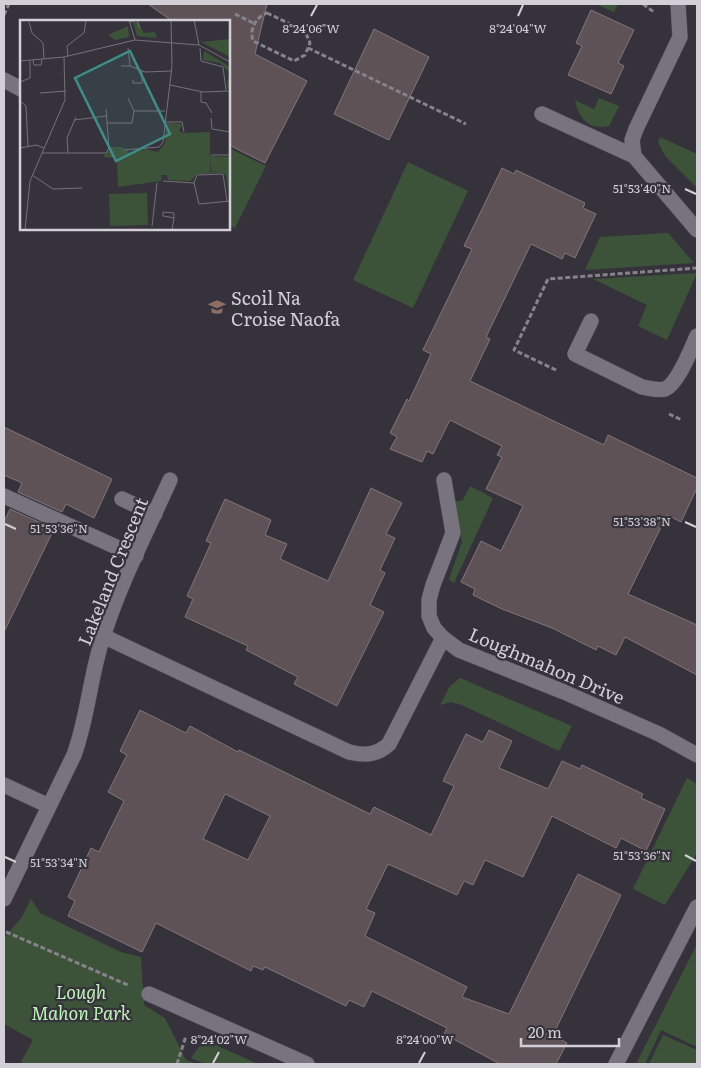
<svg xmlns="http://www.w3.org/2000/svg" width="701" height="1068" font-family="Literata,serif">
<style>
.green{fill:#3c5339}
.building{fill:#5e5256;stroke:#83767a;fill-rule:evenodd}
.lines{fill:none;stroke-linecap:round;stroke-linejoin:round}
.minor-casing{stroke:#535159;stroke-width:16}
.path{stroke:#86838b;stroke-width:3;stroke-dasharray:5 2.5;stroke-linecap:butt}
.minor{stroke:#78747f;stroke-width:15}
.ticks{fill:none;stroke:#d2d0d6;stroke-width:2}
.labels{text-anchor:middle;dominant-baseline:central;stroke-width:4.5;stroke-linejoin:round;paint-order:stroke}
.poi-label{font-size:18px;fill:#d2d0d6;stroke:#36323c;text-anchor:start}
.street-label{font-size:18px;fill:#d2d0d6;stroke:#36323c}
.park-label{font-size:18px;font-style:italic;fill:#bef3b7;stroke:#36323c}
.inset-road{fill:none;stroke:#74717a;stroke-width:1}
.view{fill:#408c88;fill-opacity:0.15;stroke:#408c88;stroke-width:2.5}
.inset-edge{fill:none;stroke:#d2d0d6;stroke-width:2.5}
.ticks-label{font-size:12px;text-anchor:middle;fill:#d2d0d6;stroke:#36323c;stroke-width:4.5;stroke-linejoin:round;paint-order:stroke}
</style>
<rect width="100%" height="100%" fill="#36323c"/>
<g class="green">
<polygon points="596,4 618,4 614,12"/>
<path d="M599,98l20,8 -10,20c-20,4 -30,-7 -34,-26l19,9z"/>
<polygon points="660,137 697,154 697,188 665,156 658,142"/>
<polygon points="229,148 266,166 235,228 229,225"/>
<polygon points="408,162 468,191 413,308 353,280"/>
<polygon points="668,233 694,263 585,270 600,237"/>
<polygon points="697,273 667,340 638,326 647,305 593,279"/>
<polygon points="470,486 493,498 454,583 449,579 462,542 454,502 463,500"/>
<polygon points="460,678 572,726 559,751 462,705 451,702 440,705 450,686"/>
<polygon points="687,778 697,784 697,853 665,905 633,889"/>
<polygon points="31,899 40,913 121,952 141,957 144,1005 165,1018 186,1060 197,1064 20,1064 33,1040 4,1024 4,938 22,917"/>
<polygon points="697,944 697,1047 661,1030 645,1064 636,1064"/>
<polygon points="663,1035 697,1050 697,1064 649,1064"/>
<polygon points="211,1043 258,1064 205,1064 191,1058 199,1047"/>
</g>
<g class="building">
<polygon points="148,4 267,4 255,54 307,81 265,163 229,145 229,21 172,21"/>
<polygon points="591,10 634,30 618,63 624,66 611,94 568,75 582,46 576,43"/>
<polygon points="374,29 429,57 389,140 334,114"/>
<polygon points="502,168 514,174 516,170 585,203 583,208 596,214 575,258 565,253 562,259 531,244 486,337 490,339 470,381 604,445 608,435 697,478 697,488 681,522 667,515 628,594 697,625 697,675 625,637 616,655 598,646 596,650 552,628 502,609 473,595 475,589 461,582 481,541 501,551 523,506 486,489 502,457 497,455 502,446 450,420 433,454 427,451 422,462 390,449 397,437 390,433 407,399 409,401 431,354 423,350 472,249 464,246"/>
<polygon points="4,427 112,479 94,518 66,504 62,512 18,492 22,483 4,475"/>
<polygon points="371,488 402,503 386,534 395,538 380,570 385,573 370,605 384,612 337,706 294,684 298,677 246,650 248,646 185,617 193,599 187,596 211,543 206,541 225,499 271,520 265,535 287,544 280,559 328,581"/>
<polygon points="10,509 54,529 4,632 4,522"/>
<path d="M140,710l46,23 4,-7 48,26 1,-2 131,64 4,-7 57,28 23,-49 -11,-5 23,-47 17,8 6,-12 23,11 -13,27 49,21 14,-28 18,8 2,-4 61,29 -2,4 24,11 -19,42 -25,-13 -5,10 -64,-32 -29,61 -38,-17 -12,25 -9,-4 -7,14 -69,-31 -22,45 9,4 -10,23 102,51 -5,10 47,17 69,-140 43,21 -68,140 14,8 -11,21h-56l-56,-30 3,-6 -75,-37 -8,16 -15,-7 -3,6 -81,-39 -2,3 -10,-4 -2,5 -95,-48 -14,29 -74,-36 7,-15 -7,-4 23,-49 8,4 25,-51 -16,-9 19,-37 -7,-4zM225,794l45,22 -22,44 -45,-21z"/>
</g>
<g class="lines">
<g class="minor-casing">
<g id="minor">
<polyline points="4,80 21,89"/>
<polyline points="542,114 634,156 632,140 636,129 680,37 678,4"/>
<polyline points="634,156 697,230"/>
<path d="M591,321l-16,33 67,33c7,1 16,4 23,2 13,-5 26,-40 32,-53"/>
<polyline points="444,480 453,533 433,585 429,600 429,616 434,628 443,638 459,650 564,692 659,734 697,755"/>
<polyline points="4,496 136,556"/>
<polyline points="122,499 155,514"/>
<path d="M103,636l246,116c16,4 28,3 40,-8l54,-106"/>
<polyline points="4,785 49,806"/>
<path d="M4,899l70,-144c14,-38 16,-79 29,-118 17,-54 44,-106 67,-157"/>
<polyline points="149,994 307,1064"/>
<polyline points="616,1064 697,907"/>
</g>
</g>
<g class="path">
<polyline points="643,4 654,12"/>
<path d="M267,13l38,18 5,12 -5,12 -11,6 -41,-20c-4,-12 3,-24 14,-28z"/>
<polyline points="235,14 255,24"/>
<polyline points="4,15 9,4"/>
<polyline points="308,48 466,124"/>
<polyline points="556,370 514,350 548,279 697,268"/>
<polyline points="669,414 682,420"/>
<polyline points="6,932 128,985"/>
<polyline points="177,1064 186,1036"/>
</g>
<use href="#minor" class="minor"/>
</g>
<path class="ticks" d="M311,16l6,-11M518,16l5,-11M685,189l11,5M685,522l11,5M5,524l11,5M685,855l11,6M5,857l11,5M213,1063l6,-11M419,1063l6,-11"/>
<defs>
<g id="school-bare" transform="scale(1.35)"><path d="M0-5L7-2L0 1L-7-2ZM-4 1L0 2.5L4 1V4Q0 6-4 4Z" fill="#8d6e63" stroke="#36323c" stroke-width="2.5" paint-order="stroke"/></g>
</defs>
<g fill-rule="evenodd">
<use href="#school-bare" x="217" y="307"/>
</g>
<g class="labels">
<g class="poi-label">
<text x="231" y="297">Scoil Na<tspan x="231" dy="21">Croise Naofa</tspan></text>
</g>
<g class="street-label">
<text transform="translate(112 571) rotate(-68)">Lakeland Crescent</text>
<text transform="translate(547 665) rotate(23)">Loughmahon Drive</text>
</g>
<g class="park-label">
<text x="81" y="991">Lough<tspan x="81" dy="21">Mahon Park</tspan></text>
</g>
</g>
<g transform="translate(20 20)">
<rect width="210" height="210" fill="#36323c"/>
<path d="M113,2h4l7,11 11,-1 2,6 -20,-2zM108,6l1,11 -14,3 -7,-5zM210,19v18l-29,-15zM184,31l26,16v23l-3,-3 2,-15 -9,-9 -17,-3zM147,103l15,1 -3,7 4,2 27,-1v40l9,-1h-8l-1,-15 20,1v42l-4,-24 -4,-2 -25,1 -7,7 -22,-1 -1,-5h-5l-1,6 -43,6 -1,-29 -14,-1 8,-10h11l8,6 15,-4 13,3 7,-9zM127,173l1,32 -38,1 -1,-32z" fill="#3c5339"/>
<path class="inset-road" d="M109,0l6,20M174,0l5,25M9,2l3,11 11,10 1,16M110,2l7,-2 3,8M180,28l1,13 22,6 3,23M48,36l-1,-10 17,-13 2,-13M13,40l1,5h7l1,-6M0,41l44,-4 71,-17 64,5 31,17M101,46h9l-2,-18M110,46l15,6 27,-1M113,60v3h9v-12M0,62l10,-4v-17M150,65l33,7 27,-1M181,72v10l5,1 6,10M20,73l26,-2M108,78l6,13h31M0,81l6,5 2,40M191,98l1,11 18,3M54,100l33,-4M144,102h18l2,10M87,103h25l2,-12M0,128l16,-3 8,3M104,130l35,-3 4,-5 9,-76 -1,-46M22,133h64l3,-5 -3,-39M48,133l-1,-15 9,-21M191,135h19M12,155l21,14 29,-1M143,161l31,2 5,21 31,-3M174,163l3,-8 26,-1 4,27M132,206l5,-43M5,210l5,-49 35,-81 -1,-43M152,210l2,-12v-5l-11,-1v4l11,2"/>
<path class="view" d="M110,31l40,83 -54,27 -41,-83z"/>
<rect width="210" height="210" class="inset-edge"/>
</g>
<g class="ticks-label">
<text x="311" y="33">8°24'06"W</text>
<text x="518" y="33">8°24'04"W</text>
<text x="642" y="193">51°53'40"N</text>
<text x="642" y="526">51°53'38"N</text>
<text x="59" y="533">51°53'36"N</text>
<text x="642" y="860">51°53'36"N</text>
<text x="59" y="867">51°53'34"N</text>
<text x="219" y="1044">8°24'02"W</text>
<text x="425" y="1044">8°24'00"W</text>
</g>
<rect width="701" height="1068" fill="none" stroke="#d2d0d6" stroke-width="10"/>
<path d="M521 1038v8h98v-8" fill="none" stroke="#d2d0d6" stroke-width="2.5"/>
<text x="528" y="1038" font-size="15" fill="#d2d0d6" stroke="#36323c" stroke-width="4" paint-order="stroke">20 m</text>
</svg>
